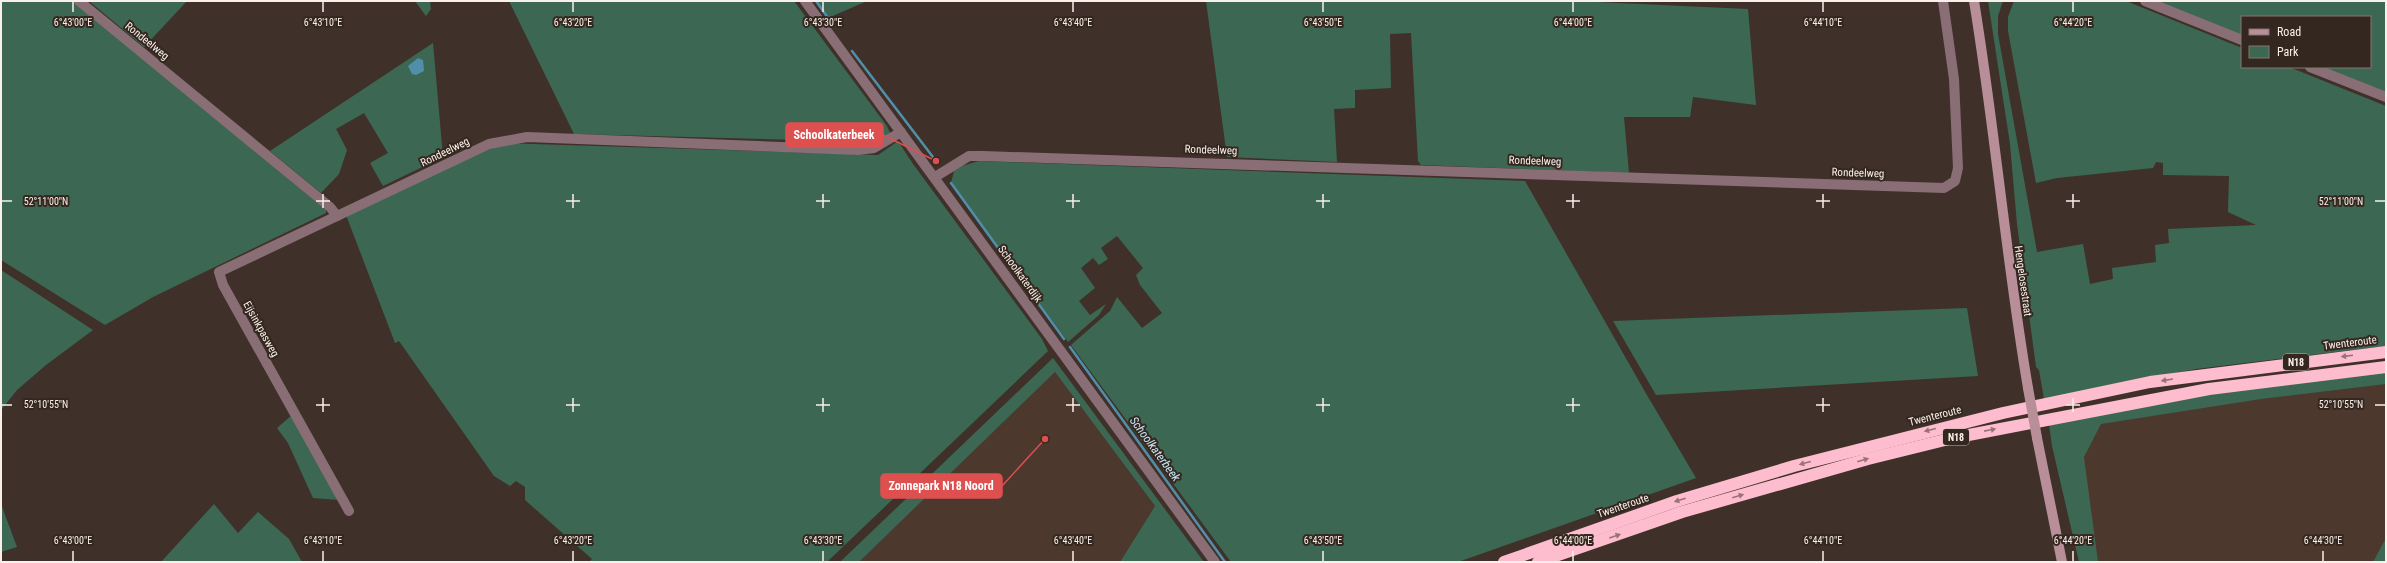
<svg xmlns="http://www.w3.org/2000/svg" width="2387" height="563" font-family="'Roboto Condensed',sans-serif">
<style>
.built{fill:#4c382d}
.green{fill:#3c6853}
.water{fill:#518eaa}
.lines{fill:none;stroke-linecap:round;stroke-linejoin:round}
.stream{stroke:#518eaa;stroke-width:2.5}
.street{stroke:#896e75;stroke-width:10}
.secondary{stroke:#b88f99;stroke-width:10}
.highway{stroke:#fdbdce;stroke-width:12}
.secondary-bridge{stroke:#b88f99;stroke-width:10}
.oneway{fill:#987276}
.ticks{fill:none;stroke:#faf0eb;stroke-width:1.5}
.labels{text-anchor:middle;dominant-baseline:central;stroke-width:4;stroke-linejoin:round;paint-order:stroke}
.shield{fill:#34271f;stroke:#bfb4ae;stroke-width:1}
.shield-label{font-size:10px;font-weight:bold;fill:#faf0eb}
.street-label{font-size:11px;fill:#faf0eb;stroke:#34271f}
.water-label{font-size:12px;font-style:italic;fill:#c3e5f6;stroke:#34271f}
.ticks-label{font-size:10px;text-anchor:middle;fill:#faf0eb;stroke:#34271f;stroke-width:4;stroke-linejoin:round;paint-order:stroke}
.leader{fill:none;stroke:#dd504f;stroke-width:1.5}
.callout-dot{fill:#dd504f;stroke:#34271f;stroke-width:1.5}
.callout{fill:#dd504f;stroke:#dd504f;stroke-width:1.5}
.callout-label{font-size:12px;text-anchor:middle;font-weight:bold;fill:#fff}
</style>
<rect width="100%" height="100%" fill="#3f3129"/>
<g class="built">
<polygon points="1055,372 1155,506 1120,562 859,562"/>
<polygon points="2386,379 2386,562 2091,562 2070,459 2086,421"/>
</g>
<g class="green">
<polygon points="1,1 73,1 326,210 326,213 153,297 105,325 1,260"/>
<polygon points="89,1 187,1 144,47"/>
<polygon points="415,1 430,1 431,9 426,16"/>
<polygon points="509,1 794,1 887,126 891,135 880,142 574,134"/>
<polygon points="816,1 867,1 828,18"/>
<polygon points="1206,1 1574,1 1748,9 1756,105 1693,97 1690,117 1624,117 1629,173 1421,165 1418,161 1411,33 1390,34 1391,88 1355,90 1355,108 1334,109 1337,162 1227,157"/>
<polygon points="1988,1 2003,1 1998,16 1998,34 2037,252 2083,244 2090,284 2113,279 2112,268 2156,262 2155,245 2169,243 2168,229 2256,225 2228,212 2229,176 2163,175 2163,163 2156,162 2153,168 2057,178 2036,183 2008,31 2008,17 2014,1 2126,1 2242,48 2242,67 2289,67 2386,106 2386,346 2196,369 2044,399 2039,370 2036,367 2017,224 2010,144"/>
<polygon points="2157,1 2386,1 2386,93 2322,67 2370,67 2370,17 2242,17 2242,35"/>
<polygon points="433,43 443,157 383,186 370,163 388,153 364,113 336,129 347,150 339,174 321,193 270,151"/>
<polygon points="898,141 913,164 1042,339 1048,351 827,562 589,562 592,559 525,500 525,487 516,481 510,486 494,476 399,341 395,343 346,215 445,167 504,143 878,155"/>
<polygon points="979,161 1525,181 1644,390 1696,478 1458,562 1231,562 1071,345 1110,311 1117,297 1142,328 1162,313 1140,285 1136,275 1143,268 1117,236 1101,248 1108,259 1099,265 1093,258 1081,268 1095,288 1079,301 1090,315 1106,304 1099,315 1068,342 951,183 954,171 962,166"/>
<polygon points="1,270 93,330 46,365 17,390 1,410"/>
<polygon points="1967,308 1978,376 1656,395 1613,321"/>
<polygon points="1053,358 1204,562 1120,562 1155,506 1055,372 859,562 840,562"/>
<polygon points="2386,371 2386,384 2261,399 2101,424 2084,457 2098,562 2079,562 2052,446 2049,424 2207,393"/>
<polygon points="292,415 340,500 313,498 288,443 277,428"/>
<polygon points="1,504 17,547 1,552"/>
<polygon points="214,504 238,533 258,512 289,539 302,562 161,562"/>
<polygon points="2386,538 2386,562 2373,562"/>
</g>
<polygon class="water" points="418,58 423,60 424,71 416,75 412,74 408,66"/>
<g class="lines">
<g class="stream">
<polyline points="816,1 828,18"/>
<polyline points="852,51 936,161"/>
<polyline points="951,183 1064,339"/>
<polyline points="1070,347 1225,562"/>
</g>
<g class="street">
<polyline points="79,1 330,207 337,216 489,144 527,137 858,150 874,148 901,132"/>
<polyline points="805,1 1215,562"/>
<polyline points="2145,1 2242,40"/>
<polyline points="2310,67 2386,97"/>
<polyline points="935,177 969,156 983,156 1944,188 1955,181 1958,168 1954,79 1943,1"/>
<polyline points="337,216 219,272 223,285 349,511"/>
</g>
<g class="secondary">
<path d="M1974,1c21,128 32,258 54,387"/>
<polyline points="2037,438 2062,562"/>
</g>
<g class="highway">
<polyline points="1504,562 1677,501 1794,466 2003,413 2150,382 2386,352"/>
<polyline points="1538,562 1682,512 1868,459 1953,438 2209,389 2386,367"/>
</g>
<polyline class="secondary-bridge" points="2028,388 2037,438"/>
</g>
<defs><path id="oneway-solid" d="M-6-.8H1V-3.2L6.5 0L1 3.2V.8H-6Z"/></defs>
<g class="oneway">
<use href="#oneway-solid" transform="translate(2347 356) rotate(173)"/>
<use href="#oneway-solid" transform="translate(2167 380) rotate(171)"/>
<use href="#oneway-solid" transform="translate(1930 430) rotate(166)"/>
<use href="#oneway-solid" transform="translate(1990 430) rotate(-11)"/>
<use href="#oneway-solid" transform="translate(1863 460) rotate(-16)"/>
<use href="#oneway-solid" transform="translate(1805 463) rotate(165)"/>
<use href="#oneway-solid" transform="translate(1738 496) rotate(-16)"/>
<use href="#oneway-solid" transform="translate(1680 500) rotate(162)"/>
<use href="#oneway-solid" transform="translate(1615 536) rotate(-19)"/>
</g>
<path class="ticks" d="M73,2v10M323,2v10M573,2v10M823,2v10M1073,2v10M1323,2v10M1573,2v10M1823,2v10M2073,2v10M323,194v14M573,194v14M823,194v14M1073,194v14M1323,194v14M1573,194v14M1823,194v14M2073,194v14M2,201h10M316,201h14M566,201h14M816,201h14M1066,201h14M1316,201h14M1566,201h14M1816,201h14M2066,201h14M2375,201h10M323,398v14M573,398v14M823,398v14M1073,398v14M1323,398v14M1573,398v14M1823,398v14M2073,398v14M2,405h10M316,405h14M566,405h14M816,405h14M1066,405h14M1316,405h14M1566,405h14M1816,405h14M2066,405h14M2375,405h10M73,551v10M323,551v10M573,551v10M823,551v10M1073,551v10M1323,551v10M1573,551v10M1823,551v10M2073,551v10M2323,551v10"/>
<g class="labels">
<g class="shield">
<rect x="2283" y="354" width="26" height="16" rx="3"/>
<rect x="1943" y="429" width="26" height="16" rx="3"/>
</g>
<g class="shield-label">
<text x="2296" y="362">N18</text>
<text x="1956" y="437">N18</text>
</g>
<g class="street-label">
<text transform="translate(147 41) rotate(39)">Rondeelweg</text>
<text transform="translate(1211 150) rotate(2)">Rondeelweg</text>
<text transform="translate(445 152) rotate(-26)">Rondeelweg</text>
<text transform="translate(1535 161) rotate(2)">Rondeelweg</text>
<text transform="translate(1858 173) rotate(2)">Rondeelweg</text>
<text transform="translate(1020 274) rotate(54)">Schoolkaterdijk</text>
<text transform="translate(2023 281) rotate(82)">Hengelosestraat</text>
<text transform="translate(261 329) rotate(61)">Eijsinkpasweg</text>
<text transform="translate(2350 343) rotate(-7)">Twenteroute</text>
<text transform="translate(1935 416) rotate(-14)">Twenteroute</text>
<text transform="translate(1623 506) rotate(-19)">Twenteroute</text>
</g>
<g class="water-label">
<text transform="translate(1155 449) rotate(54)">Schoolkaterbeek</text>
</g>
</g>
<g class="ticks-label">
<text x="73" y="26">6°43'00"E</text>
<text x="323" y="26">6°43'10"E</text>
<text x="573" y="26">6°43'20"E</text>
<text x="823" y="26">6°43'30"E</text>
<text x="1073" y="26">6°43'40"E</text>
<text x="1323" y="26">6°43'50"E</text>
<text x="1573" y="26">6°44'00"E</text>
<text x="1823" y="26">6°44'10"E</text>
<text x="2073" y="26">6°44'20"E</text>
<text x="46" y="205">52°11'00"N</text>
<text x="2341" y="205">52°11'00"N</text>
<text x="46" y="408">52°10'55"N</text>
<text x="2341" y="408">52°10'55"N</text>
<text x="73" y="544">6°43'00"E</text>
<text x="323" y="544">6°43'10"E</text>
<text x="573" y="544">6°43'20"E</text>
<text x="823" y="544">6°43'30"E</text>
<text x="1073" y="544">6°43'40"E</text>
<text x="1323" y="544">6°43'50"E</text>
<text x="1573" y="544">6°44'00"E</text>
<text x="1823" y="544">6°44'10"E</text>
<text x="2073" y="544">6°44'20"E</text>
<text x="2323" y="544">6°44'30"E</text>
</g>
<path class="leader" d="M936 161L883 135M1045 439L1002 486"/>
<g class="callout-dot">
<circle cx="936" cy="161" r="4"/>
<circle cx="1045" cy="439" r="4"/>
</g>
<g class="callout">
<rect x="786" y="123" width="97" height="24" rx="4"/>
<rect x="881" y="474" width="121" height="24" rx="4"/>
</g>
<g class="callout-label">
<text x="834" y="139">Schoolkaterbeek</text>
<text x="941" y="490">Zonnepark N18 Noord</text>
</g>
<rect width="2387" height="563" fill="none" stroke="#faf0eb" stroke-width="4"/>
<rect x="2241" y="16" width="130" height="52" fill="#34271f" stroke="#837771"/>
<rect x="2249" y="29" width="20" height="6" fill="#b88f99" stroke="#837771"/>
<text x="2277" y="36" font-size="12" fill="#faf0eb">Road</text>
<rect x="2249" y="46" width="20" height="12" fill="#3c6853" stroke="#837771"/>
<text x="2277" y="56" font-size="12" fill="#faf0eb">Park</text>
</svg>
